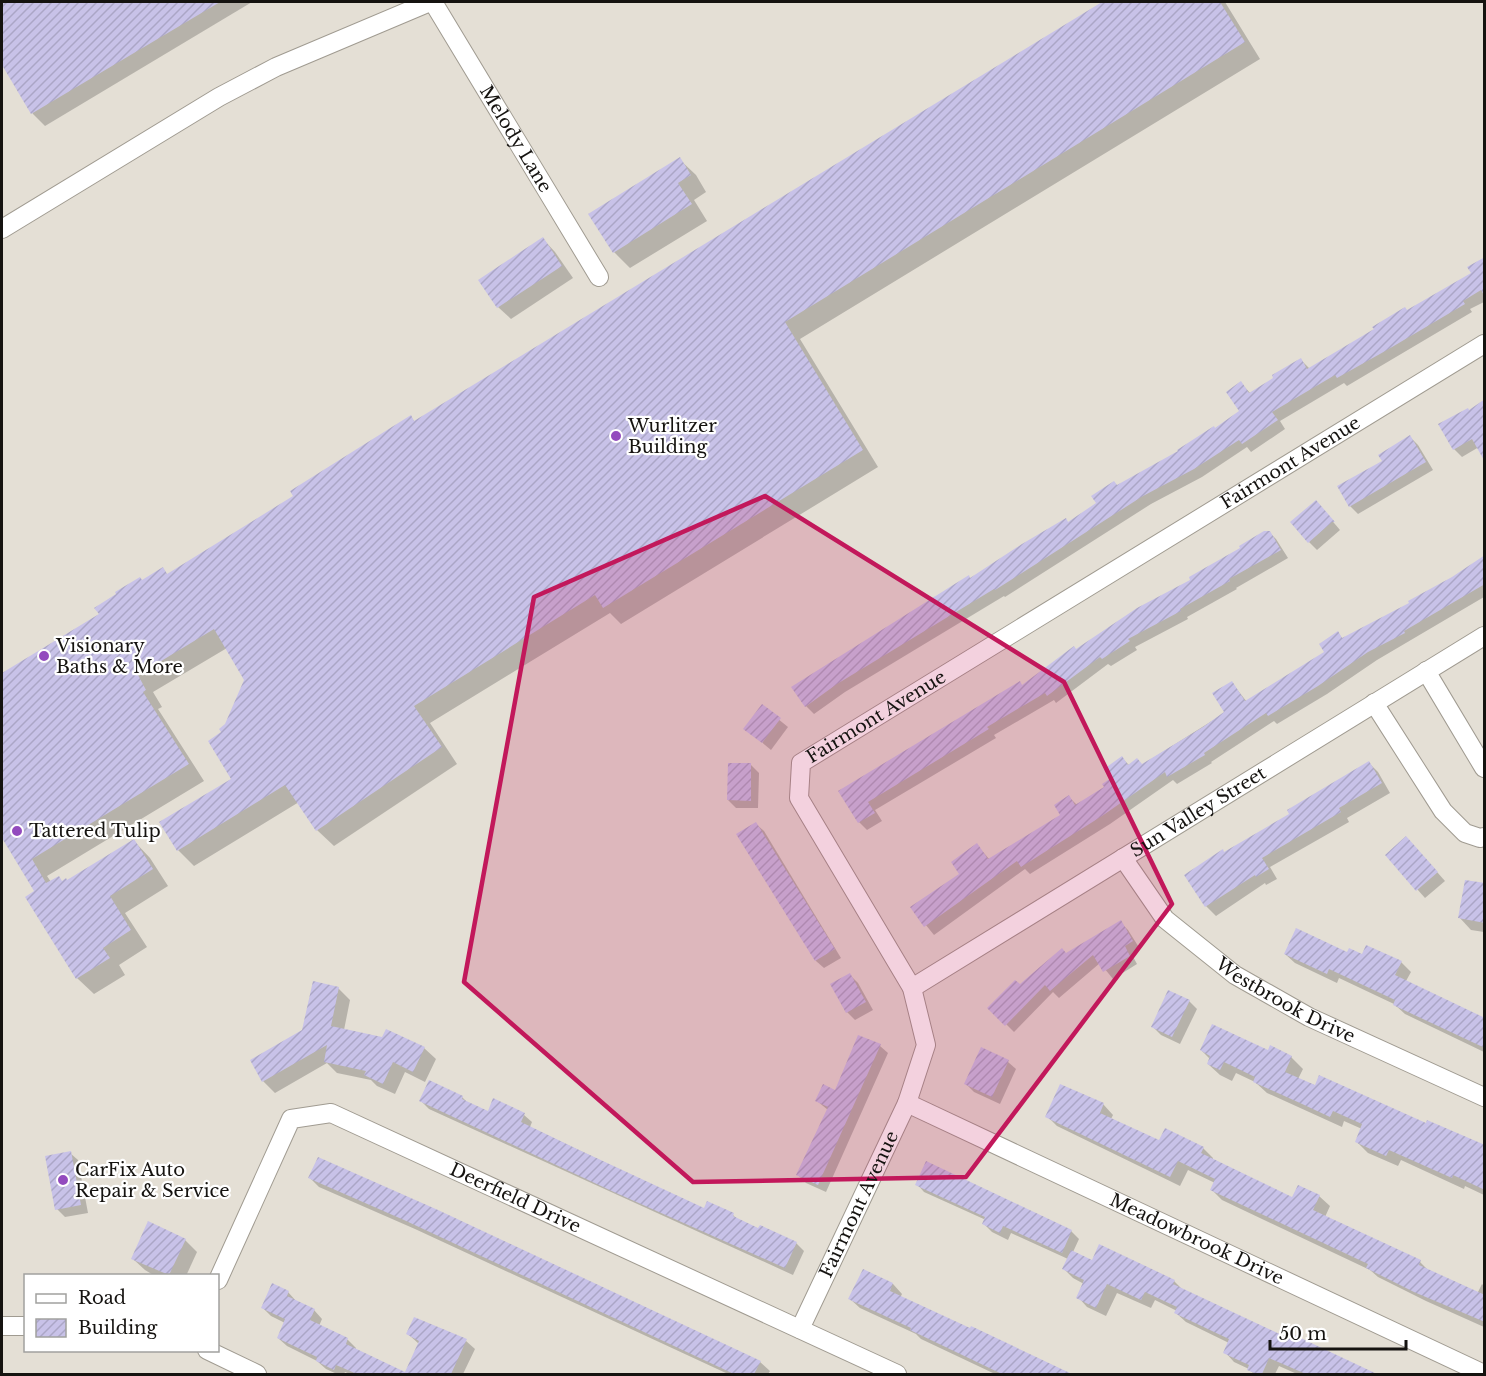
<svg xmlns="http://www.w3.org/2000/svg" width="1486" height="1376" font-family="'Libre Baskerville',serif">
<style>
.shadow{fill:#0003}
.building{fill:url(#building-hatch)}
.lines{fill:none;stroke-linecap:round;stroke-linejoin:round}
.minor-casing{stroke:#a09b91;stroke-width:20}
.minor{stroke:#fff;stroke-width:18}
.marked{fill:#c2185b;fill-opacity:0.2;stroke:#c2185b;stroke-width:4.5;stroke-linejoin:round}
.poi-dot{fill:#934bbe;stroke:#fff;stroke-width:2}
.labels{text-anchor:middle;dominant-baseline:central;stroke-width:4.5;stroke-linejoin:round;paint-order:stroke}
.street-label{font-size:18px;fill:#151310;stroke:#fff}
.poi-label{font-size:18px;fill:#151310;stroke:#fff;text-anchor:start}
</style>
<defs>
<pattern id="building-hatch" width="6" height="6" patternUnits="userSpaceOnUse" patternTransform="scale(1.5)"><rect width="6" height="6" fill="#c8c2e8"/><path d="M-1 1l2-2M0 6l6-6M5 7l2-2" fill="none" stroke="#aba6c6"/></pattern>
</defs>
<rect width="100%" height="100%" fill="#e4dfd5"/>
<g class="shadow">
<polygon points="2,2 252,2 45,126 33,114 2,62"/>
<polygon points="1105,2 1225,2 1260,59 800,339 878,467 621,624 610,613 430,723 457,764 334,846 317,830 299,802 194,866 178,850 233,779 223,732 246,680 227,648 153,692 162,707 158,709 204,781 47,876 51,882 68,882 134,841 150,858 168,886 125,913 147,947 119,965 125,975 94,994 77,978 36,891 2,835 2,674 101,615 142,581 163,569 168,575 295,496 411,417 415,422"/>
<polygon points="679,159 696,175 706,192 694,200 707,221 630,268 614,252"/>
<polygon points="543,239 555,252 573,278 511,319 498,307"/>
<polygon points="1484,259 1484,302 1470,309 1472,312 1347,386 1344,383 1280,421 1285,429 1251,452 1247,447 1202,477 1151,504 1005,597 1004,596 845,692 814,714 806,706 971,579 1069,523 1098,504 1118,486 1180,452 1241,411 1241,383 1251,394 1301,360 1310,369 1473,274"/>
<polygon points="1469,411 1484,444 1462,457 1454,449"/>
<polygon points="1410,437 1418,445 1433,470 1358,514 1350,506 1384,461"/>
<polygon points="1323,510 1340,530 1317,550 1309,542"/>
<polygon points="1268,531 1276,539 1288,558 1236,588 1237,589 1187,617 1188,619 1135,647 1137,650 1111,666 1108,664 1056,703 1054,700 994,735 996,738 875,810 882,821 867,830 859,822 841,792 1023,687 1076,651 1193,580 1242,549 1241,547"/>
<polygon points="1484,558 1484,597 1377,660 1327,694 1277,724 1274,721 1211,762 1212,763 1177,784 1173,780 1110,824 1030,874 1025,869 934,935 912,908 961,874 977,845 990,860 1062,816 1069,797 1078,806 1106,788 1113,779 1122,758 1130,766 1142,765 1226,712 1232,683 1247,702 1326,652 1338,633 1343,639 1411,603"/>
<polygon points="762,706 788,727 771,750 745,728"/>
<polygon points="1369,763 1378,772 1390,793 1347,818 1349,822 1270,867 1277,879 1266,885 1265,883 1216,916 1206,906 1186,876 1291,815"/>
<polygon points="751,765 759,773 758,808 736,808 728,800"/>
<polygon points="756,824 764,831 841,958 824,968 816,961 738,834"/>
<polygon points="1414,846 1445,881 1425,898 1387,855"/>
<polygon points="1484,885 1484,932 1471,930 1459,917"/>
<polygon points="1120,922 1128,930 1140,949 1132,955 1137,964 1113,979 1100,963 1059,998 1053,992 1014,1032 990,1008 1066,954"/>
<polygon points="1285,954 1348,954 1401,962 1411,972 1406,981 1484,1019 1484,1052 1405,1014 1394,1004 1339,978 1337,983 1295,963"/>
<polygon points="850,975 858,983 873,1010 855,1020 847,1012"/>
<polygon points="338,988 350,1000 344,1030 424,1048 436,1059 425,1082 405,1072 395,1094 377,1086 371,1080 337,1073 327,1063 275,1093 263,1081"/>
<polygon points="1189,1001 1197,1009 1180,1044 1161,1035 1153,1027"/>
<polygon points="880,1046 888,1053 826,1192 806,1183 798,1175 828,1110 817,1101 836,1092"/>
<polygon points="1201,1050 1269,1052 1291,1057 1303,1069 1298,1079 1484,1147 1484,1195 1465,1186 1464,1189 1401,1160 1398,1166 1368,1153 1356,1141 1362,1129 1344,1121 1342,1127 1267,1093 1255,1082 1236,1073 1232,1081 1220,1075 1208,1064 1210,1059"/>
<polygon points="1008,1062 1016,1069 1000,1104 974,1092 966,1084"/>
<polygon points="462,1097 469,1104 488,1113 494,1100 524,1115 532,1122 530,1127 705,1210 733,1215 739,1221 796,1243 804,1251 793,1275 429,1109 421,1101"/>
<polygon points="1103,1104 1113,1115 1111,1119 1160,1142 1203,1148 1213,1158 1213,1160 1293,1199 1319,1196 1330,1206 1325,1217 1420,1262 1430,1272 1477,1294 1482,1284 1484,1286 1484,1327 1426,1301 1378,1277 1370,1270 1222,1200 1212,1190 1215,1183 1188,1170 1180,1186 1057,1126 1047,1116"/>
<polygon points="70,1153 78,1160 88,1213 65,1217 57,1209"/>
<polygon points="310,1178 760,1362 770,1371 768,1374 728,1374 415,1229 319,1187"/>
<polygon points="917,1184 1071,1231 1079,1239 1073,1252 1093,1262 1174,1281 1183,1290 1287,1339 1289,1334 1374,1374 1297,1374 1279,1366 1275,1374 1254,1374 1249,1369 1234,1362 1225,1352 1229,1343 1186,1322 1176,1313 1177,1311 1155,1300 1151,1308 1117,1293 1106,1316 1087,1307 1078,1297 1084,1284 1073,1278 1064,1269 1068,1259 1011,1233 1008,1240 992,1232 984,1224 986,1220 924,1192"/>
<polygon points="185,1240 197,1252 186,1276 155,1276 145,1270 132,1258"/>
<polygon points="863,1271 893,1284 902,1294 900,1298 971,1330 972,1328 1071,1374 995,1374 921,1339 916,1334 860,1308 850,1299"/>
<polygon points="288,1292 296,1301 314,1310 322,1319 319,1326 348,1340 356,1348 355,1350 405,1374 419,1344 408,1334 454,1335 466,1341 475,1349 463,1374 350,1374 345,1372 344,1374 337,1374 326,1369 317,1361 287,1346 278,1338 285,1323 271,1316 262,1307"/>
</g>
<g class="building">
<polygon points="2,2 220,2 31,114 2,65"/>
<polygon points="1102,2 1220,2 1245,42 785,322 863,450 603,608 595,595 414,706 442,747 316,831 285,785 177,851 159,822 231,779 208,741 221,732 219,729 225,724 244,680 214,629 138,675 146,690 143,692 189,764 32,859 46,883 59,876 62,881 66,878 67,880 134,839 153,869 110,896 131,930 103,948 110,958 76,979 25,897 34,891 2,838 2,673 99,614 94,608 116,594 115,592 140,577 142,580 163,567 167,574 293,496 290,491 411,415 414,421"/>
<polygon points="680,157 691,175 678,183 692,204 613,253 588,214"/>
<polygon points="543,237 562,266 497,308 478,280"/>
<polygon points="1485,257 1485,297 1481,290 1463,301 1465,304 1387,350 1337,378 1335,375 1272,412 1278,420 1242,444 1239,440 1194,469 1143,496 995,590 994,589 837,684 805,707 791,687 969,575 970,578 1022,544 1066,518 1068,522 1096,503 1091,496 1114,481 1117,485 1178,451 1177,450 1214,426 1215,428 1239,411 1226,392 1241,381 1249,393 1273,378 1272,375 1301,358 1307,369 1374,329 1372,327 1405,307 1407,310 1471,273 1467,267"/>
<polygon points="1485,399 1485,462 1472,439 1453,450 1438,424 1468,408 1469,410"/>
<polygon points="1410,435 1426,462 1349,507 1337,486 1382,461 1378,455"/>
<polygon points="1316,500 1335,522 1332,522 1308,543 1290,522"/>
<polygon points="1264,531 1270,531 1281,550 1229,579 1230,581 1180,609 1181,611 1128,639 1130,641 1102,659 1100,657 1047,696 1045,693 987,727 989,729 868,802 875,813 858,823 838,791 1020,681 1022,685 1074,646 1076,649 1137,608 1190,580 1189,577 1240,548 1239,546"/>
<polygon points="1485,555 1485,584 1404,631 1405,633 1368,652 1318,686 1268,716 1266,713 1204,753 1205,755 1167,777 1165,772 1102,816 1021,867 1017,861 924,927 910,907 959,874 951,862 977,843 988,859 1060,815 1054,805 1069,795 1075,805 1104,787 1102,784 1111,778 1104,769 1122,756 1128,765 1137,758 1142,764 1203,727 1224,712 1212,693 1232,681 1245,701 1324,652 1319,644 1338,631 1342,638 1409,603 1408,601 1452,577"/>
<polygon points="762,704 781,718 762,743 743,729"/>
<polygon points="1369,761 1382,783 1339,808 1341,812 1262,858 1269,869 1256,877 1255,875 1205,907 1184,875 1223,849 1224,852 1289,814 1287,810"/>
<polygon points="728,763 751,763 751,801 727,800"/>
<polygon points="756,822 835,949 815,961 736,834"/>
<polygon points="1406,836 1438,872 1416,891 1385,855"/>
<polygon points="1465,880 1485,883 1485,923 1458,918"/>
<polygon points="1121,920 1133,941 1125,946 1130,956 1103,972 1093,955 1050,991 1045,985 1005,1026 987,1008 1015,980 1020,984 1062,948 1066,953"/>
<polygon points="1296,928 1347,952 1349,948 1362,954 1366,945 1402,961 1395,975 1485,1018 1485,1048 1393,1005 1395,1000 1329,969 1327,974 1284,954"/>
<polygon points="850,973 866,1002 846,1013 830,984"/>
<polygon points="313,981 339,987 331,1026 382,1037 386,1029 425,1047 413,1072 393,1062 383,1084 364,1075 366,1071 324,1062 327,1045 262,1082 250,1060 302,1030"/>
<polygon points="1168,990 1190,1000 1172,1037 1151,1027"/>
<polygon points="1212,1024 1268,1050 1270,1045 1292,1056 1285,1072 1315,1085 1319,1075 1426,1123 1427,1120 1485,1145 1485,1190 1453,1175 1452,1178 1389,1150 1386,1156 1355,1142 1362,1124 1333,1111 1330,1117 1300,1103 1253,1082 1255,1077 1224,1062 1220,1070 1207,1064 1210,1056 1200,1050"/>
<polygon points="858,1035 881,1044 818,1185 796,1175 828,1107 815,1101 823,1084 835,1090"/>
<polygon points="981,1047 1009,1060 992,1097 964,1084"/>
<polygon points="429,1080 463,1096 462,1099 488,1111 493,1098 525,1113 521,1122 577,1149 704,1208 707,1201 734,1213 733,1216 758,1228 760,1225 797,1242 785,1268 614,1192 419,1101"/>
<polygon points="1060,1084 1104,1103 1100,1113 1159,1140 1165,1128 1204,1147 1201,1153 1292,1197 1298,1185 1320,1195 1313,1210 1421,1260 1419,1265 1485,1295 1485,1322 1414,1292 1366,1268 1368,1264 1210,1190 1215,1179 1178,1161 1170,1177 1045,1117"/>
<polygon points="71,1151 81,1205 55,1210 45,1156"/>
<polygon points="318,1157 438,1210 761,1361 754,1374 734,1374 404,1220 308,1178"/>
<polygon points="926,1161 1072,1230 1062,1253 1003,1226 1000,1233 982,1224 985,1217 915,1185"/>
<polygon points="148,1221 186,1239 169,1275 131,1259"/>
<polygon points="1099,1244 1175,1280 1173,1284 1286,1337 1288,1332 1377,1374 1306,1374 1269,1358 1262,1374 1257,1374 1247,1370 1249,1365 1223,1353 1229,1339 1174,1313 1177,1307 1145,1292 1141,1300 1107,1284 1096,1308 1076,1298 1084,1280 1062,1269 1071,1250 1092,1260"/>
<polygon points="863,1269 893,1283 890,1291 970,1328 971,1326 1072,1374 1002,1374 910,1330 911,1328 848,1299"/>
<polygon points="272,1283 289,1291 287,1296 315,1309 310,1320 348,1338 346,1344 405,1372 419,1341 406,1334 414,1317 467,1339 451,1374 357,1374 336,1365 334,1370 316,1361 317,1357 277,1338 285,1319 261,1308"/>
</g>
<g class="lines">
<g class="minor-casing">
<g id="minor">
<path id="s1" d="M433,2l166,275"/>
<polyline points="2,229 219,97 276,67 430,2"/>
<polyline points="1426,671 1484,768"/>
<polyline points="1374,703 1443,811 1465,833 1480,838 1484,837"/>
<path id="s2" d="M1123,858l42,61 70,56 74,42 175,80"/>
<path id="s3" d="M912,988l572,-352"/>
<path id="s4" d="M907,1103l577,271"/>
<path id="s5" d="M218,1280l73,-161 40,-6 566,261"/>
<polyline points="2,1326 26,1326"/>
<path id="s6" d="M800,1329l107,-226 19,-58 -14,-57 -113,-190 2,-35 683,-419"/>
<polyline points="207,1350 257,1374"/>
</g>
</g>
<use href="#minor" class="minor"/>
</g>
<path class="marked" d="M765,496l299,186 108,222 -206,273 -273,5 -229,-200 70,-385z"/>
<g class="poi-dot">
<circle cx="616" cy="436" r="6"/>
<circle cx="44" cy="656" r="6"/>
<circle cx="17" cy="831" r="6"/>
<circle cx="63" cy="1180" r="6"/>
</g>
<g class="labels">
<g class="street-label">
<text stroke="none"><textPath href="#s1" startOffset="160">Melody Lane</textPath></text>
<text stroke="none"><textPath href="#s6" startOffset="1200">Fairmont Avenue</textPath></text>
<text stroke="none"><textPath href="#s6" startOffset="714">Fairmont Avenue</textPath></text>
<text stroke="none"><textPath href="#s3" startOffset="336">Sun Valley Street</textPath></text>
<text stroke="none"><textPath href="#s2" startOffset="220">Westbrook Drive</textPath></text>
<text stroke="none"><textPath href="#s5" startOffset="420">Deerfield Drive</textPath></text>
<text stroke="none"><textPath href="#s6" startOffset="138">Fairmont Avenue</textPath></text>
<text stroke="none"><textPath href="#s4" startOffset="320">Meadowbrook Drive</textPath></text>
</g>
<g class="poi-label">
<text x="628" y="426">Wurlitzer<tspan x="628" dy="21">Building</tspan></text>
<text x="56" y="646">Visionary<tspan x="56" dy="21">Baths &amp; More</tspan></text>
<text x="29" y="831">Tattered Tulip</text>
<text x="75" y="1170">CarFix Auto<tspan x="75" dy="21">Repair &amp; Service</tspan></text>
</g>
</g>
<rect width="1486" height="1376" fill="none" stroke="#151310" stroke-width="6"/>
<rect x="24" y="1274" width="195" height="78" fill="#ffffff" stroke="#a1a19f" stroke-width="1.5"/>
<rect x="36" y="1294" width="30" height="9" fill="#ffffff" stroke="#a1a19f" stroke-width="1.5"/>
<text x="78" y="1304" font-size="18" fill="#151310">Road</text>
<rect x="36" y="1319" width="30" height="18" fill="url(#building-hatch)" stroke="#a1a19f" stroke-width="1.5"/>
<text x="78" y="1334" font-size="18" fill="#151310">Building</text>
<path d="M1270 1340v9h136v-9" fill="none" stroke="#151310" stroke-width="3"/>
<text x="1279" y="1340" font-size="18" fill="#151310" stroke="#ffffff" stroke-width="4.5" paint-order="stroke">50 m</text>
</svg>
